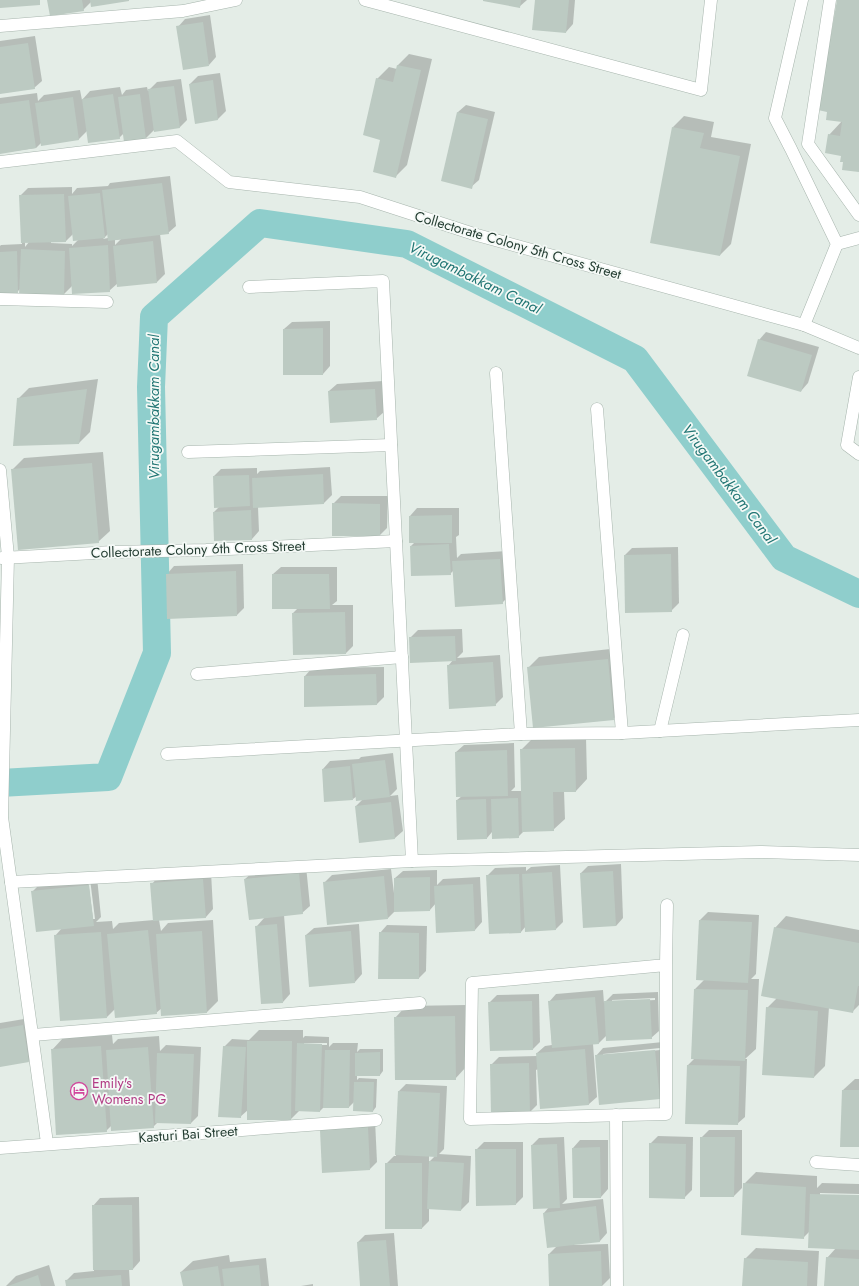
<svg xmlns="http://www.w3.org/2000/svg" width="859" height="1286" font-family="Jost,sans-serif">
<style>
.shadow{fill:#0003;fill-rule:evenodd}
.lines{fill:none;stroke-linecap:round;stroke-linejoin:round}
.canal{stroke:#8fcecc;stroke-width:28}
.building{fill:#bccac2}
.minor-casing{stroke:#a7b5ad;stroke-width:13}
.minor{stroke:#fff;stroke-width:12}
.labels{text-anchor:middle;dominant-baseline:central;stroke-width:3.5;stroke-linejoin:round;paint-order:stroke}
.street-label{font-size:14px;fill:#243d32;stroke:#f4f9f6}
.hotel-label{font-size:14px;fill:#b23c85;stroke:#f4f9f6;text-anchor:start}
.water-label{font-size:15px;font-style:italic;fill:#227674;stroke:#f4f9f6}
</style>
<rect width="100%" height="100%" fill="#e4ede7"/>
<g class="shadow">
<polygon points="48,0 129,0 91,2 83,10"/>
<polygon points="484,0 527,0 519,7"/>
<polygon points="536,0 575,0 573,24 566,32"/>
<polygon points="838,0 859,0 859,171 844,162 842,155 829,135 842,121"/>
<polygon points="210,15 216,57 209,65 178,27 185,19"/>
<polygon points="35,36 42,81 34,88 0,93 0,41"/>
<polygon points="409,54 432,59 407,165 395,177 382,139 377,79 389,67 397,69 398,65"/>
<polygon points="220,73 226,111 218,119 196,122 190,84 198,76"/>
<polygon points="181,79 187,120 180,127 155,129 146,138 125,141 124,133 119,138 87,131 79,139 42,145 42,142 36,148 0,153 0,98 37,93 38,101 44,95 80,90 82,100 90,91 120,87 122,95 126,90 147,87 148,91 157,82"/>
<polygon points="466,105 495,112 479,180 471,187 458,112"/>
<polygon points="684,116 714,122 711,137 751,144 731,244 720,255 673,127"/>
<path d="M170,176l6,50 -8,7 -8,1 5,40 -8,8 -39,4v-3l-9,8 -37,-5 -9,9 -43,-6 -3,3h-17v-46l1,-1 21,-1 -2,-48 8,-8 44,-1v7l5,-6 31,-2 2,-3zM73,234l6,5 -7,7v-2l-21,-1v-2h15zM108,234v4l-5,1zM121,239l-6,6v-5zM25,242h4l-4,5z"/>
<polygon points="330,321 330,366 323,374 284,329 292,322"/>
<polygon points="766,332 819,347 808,383 801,391 759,340"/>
<polygon points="98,379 90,432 79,443 18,399 29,388"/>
<polygon points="383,381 384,412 376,419 329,391 337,384"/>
<polygon points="103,452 110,531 98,542 12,470 24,458"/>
<polygon points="330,467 332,495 324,503 258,507 259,531 252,539 214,512 220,506 214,476 221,469 257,468 257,474 260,471"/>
<polygon points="341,496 388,496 387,528 380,535 333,504"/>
<polygon points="417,508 459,508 459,535 456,537 457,558 461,554 507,551 510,595 502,603 454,570 450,574 411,546 415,542 410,542 410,516"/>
<polygon points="678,547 679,603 671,611 625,555 632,548"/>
<polygon points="243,564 244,608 237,615 167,574 174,566"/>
<polygon points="281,567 337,567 337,601 332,605 353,605 353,646 346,653 293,613 298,608 273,574"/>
<polygon points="462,629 463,652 457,658 500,655 503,697 495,705 448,666 453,660 410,638 418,630"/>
<polygon points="619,648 625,707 613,719 528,668 539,657"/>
<polygon points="384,667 384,697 377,704 305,676 312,668"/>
<polygon points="586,737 587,779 576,791 564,791 565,819 553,830 524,831 518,837 492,832 487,838 457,800 462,796 456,752 464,745 514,743 515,787 511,791 522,791 521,750 533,738"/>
<polygon points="393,753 397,789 390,796 398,795 403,831 395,838 360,842 356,806 363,799 357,796 353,799 323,769 330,761 359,759 361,757"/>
<polygon points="621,864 623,918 616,926 581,873 588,866"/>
<polygon points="560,865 563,922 555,930 526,926 521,932 490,933 487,876 495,868 526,867 526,871 531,867"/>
<polygon points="306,866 310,906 302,913 284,915 290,994 283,1002 257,926 265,917 245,879 253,872"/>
<polygon points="391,869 394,893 395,893 395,878 403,871 437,870 437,885 443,879 480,877 482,922 475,930 436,903 430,910 395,911 388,918 324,883 332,875"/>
<path d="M211,872l2,37 -7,8 -47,3 2,11 7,-8 45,-3 5,81 -11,11 -45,-4 -6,5 -41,-4 -8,8 -52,-81 7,-8 -30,-36 8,-8 57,-7 4,40 -5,5 16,-1 1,8 6,-6 35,-3 -2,-36 7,-8zM90,879l5,40h-2l-5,-39z"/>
<polygon points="708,912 759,915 756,974 751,979 759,979 756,1049 745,1059 747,1059 745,1117 737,1124 688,1065 695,1058 692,1058 695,989 704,980 697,979 700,920"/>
<polygon points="786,916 859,930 859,1005 852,1012 829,1007 825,1066 814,1077 767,1008 777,998 775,928"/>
<polygon points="359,924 362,974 355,982 306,935 314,928"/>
<polygon points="387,925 427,926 426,971 419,978 380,933"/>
<path d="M603,990l1,13 9,-9 45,-2 1,39 -8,7 -44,-3 -8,8 -6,1 4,53 -8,7 -48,4 -3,-39 -2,1 1,35 -8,8 -38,-48 8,-8 38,-1v-3l8,-7 7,-1 -3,-43 7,-8zM655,998v2l-43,2v-2z"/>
<polygon points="539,994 540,1042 533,1049 489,1003 497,995"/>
<polygon points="466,1005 466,1067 455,1079 395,1018 406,1006"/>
<polygon points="30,1018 36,1054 29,1061 0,1066 0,1023"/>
<path d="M259,1030h44v8l2,-2 24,1v10l4,-4h25l-1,9 3,-3h23v22l-3,4h-23v5l2,-2 18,1 -1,28 -3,4 -18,-10 -6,6h-25l-4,4 -20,-1 -9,9h-43v-9l-8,7 -16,-70 8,-8 17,1zM304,1043h23v2h-23z"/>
<polygon points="112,1035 113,1044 118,1039 159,1036 160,1051 166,1045 201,1047 198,1116 191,1123 158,1122 153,1127 112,1125 106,1131 52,1050 63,1038"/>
<path d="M663,1042l4,49 -7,7 -64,-42 7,-8zM660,1048v2l-57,6v-2z"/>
<polygon points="855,1079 859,1079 859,1146 843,1090"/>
<path d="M406,1084l41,2 -3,63 -5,5 32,2 -2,46 -8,8 -32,-2v13l-7,7 -36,-64 8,-8h2l3,-65zM429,1156h6l-6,6z"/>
<polygon points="375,1120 377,1162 370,1169 321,1130"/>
<polygon points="709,1130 742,1130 742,1188 734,1196 701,1138"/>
<polygon points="658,1136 693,1137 692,1190 684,1198 650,1144"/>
<polygon points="564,1137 567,1199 562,1204 603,1199 607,1233 600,1241 574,1244 574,1245 608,1244 610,1278 602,1286 550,1286 549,1254 557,1246 548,1247 544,1213 549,1207 532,1145 539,1138"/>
<polygon points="580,1140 608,1140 608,1189 601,1197 574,1197 573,1148"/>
<polygon points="484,1142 523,1142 523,1197 516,1204 476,1150"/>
<polygon points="756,1172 817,1176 817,1188 822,1183 859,1184 859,1194 820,1193 820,1195 859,1196 859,1286 825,1286 827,1258 836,1248 809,1232 803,1238 744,1184"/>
<polygon points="139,1197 140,1261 133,1269 129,1269 130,1286 67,1286 66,1281 74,1273 94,1271 93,1206 100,1198"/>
<polygon points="394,1233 398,1286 361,1286 358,1242 365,1235"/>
<polygon points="756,1248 819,1251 817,1286 743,1286 745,1259"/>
<polygon points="229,1255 230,1262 266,1258 269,1286 184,1286 181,1272 193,1261"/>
<polygon points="49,1265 55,1286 6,1286 16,1276"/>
<polygon points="313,1284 313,1286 301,1286"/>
</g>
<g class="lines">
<polyline class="canal" points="0,783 108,777 157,653 151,387 154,317 260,223 407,244 635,359 784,558 859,594"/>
</g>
<g class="building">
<polygon points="0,0 40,0 40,5 0,8"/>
<polygon points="47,0 82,0 84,11 50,16"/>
<polygon points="90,0 129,0 129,1 91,7"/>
<polygon points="483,0 521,0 520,8 483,1"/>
<polygon points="535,0 569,0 566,33 532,30"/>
<polygon points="837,0 859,0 859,172 842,170 843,162 840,162 841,156 825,153 828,134 840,136 842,122 826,120 827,112 818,110"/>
<polygon points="203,22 209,66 183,70 176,26"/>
<polygon points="28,43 35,89 0,94 0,47"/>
<polygon points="397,65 421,70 396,178 373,172 380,140 363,135 376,78 393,82"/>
<polygon points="213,80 218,120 195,124 189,84"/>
<polygon points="174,86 180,128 154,132 148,89"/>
<polygon points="113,94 120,139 88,143 82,99"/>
<polygon points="140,94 146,139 124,142 118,97"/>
<polygon points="73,97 79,140 41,146 35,103"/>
<polygon points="29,100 36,148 0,154 0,104"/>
<polygon points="457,112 488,119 472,189 441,181"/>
<polygon points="672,127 704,133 700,148 740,156 720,256 650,243"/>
<polygon points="162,183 169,234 108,241 102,190"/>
<polygon points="100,193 105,238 73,241 68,196"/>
<polygon points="64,194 66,242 21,243 19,195"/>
<polygon points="153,241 157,283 117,287 113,246"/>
<polygon points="108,245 110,292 72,294 69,248"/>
<polygon points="21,249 65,251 64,296 19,295"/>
<polygon points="17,251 18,293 0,293 0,252"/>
<polygon points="323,328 323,375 283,375 283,329"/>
<polygon points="758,339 812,355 801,392 747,376"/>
<polygon points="87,389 79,444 13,446 17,398"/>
<polygon points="375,389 377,420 330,423 328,391"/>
<polygon points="92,463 99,543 18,550 11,469"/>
<polygon points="323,474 324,504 253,508 252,478"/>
<polygon points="249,475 250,506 214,508 213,476"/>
<polygon points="332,503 380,504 380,536 332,536"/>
<polygon points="251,510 252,540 214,541 213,512"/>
<polygon points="452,515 452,543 409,543 409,516"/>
<polygon points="449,544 451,575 411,576 410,546"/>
<polygon points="671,554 672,612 625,613 624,555"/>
<polygon points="500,559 503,604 455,607 452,561"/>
<polygon points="236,571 237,616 167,619 166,574"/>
<polygon points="272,574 329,574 330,609 272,609"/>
<polygon points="345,612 346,654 293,655 292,613"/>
<polygon points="455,636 456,661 410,663 409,637"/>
<polygon points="608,659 614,720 533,728 527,667"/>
<polygon points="493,662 496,706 449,709 447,665"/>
<polygon points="376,674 377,705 304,707 304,676"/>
<polygon points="575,748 576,792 553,792 554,831 522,832 520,749"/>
<polygon points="507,750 508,796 456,797 455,752"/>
<polygon points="385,760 390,797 356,801 352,764"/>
<polygon points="350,766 353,800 324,802 322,769"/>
<polygon points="518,798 519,838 492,839 491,799"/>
<polygon points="486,799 487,839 457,840 456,800"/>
<polygon points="391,802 395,839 359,843 355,806"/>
<polygon points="613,871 616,926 583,928 580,873"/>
<polygon points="552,872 556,930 525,932 522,874"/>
<polygon points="299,873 303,914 249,920 244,879"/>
<polygon points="519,874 521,933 489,934 486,875"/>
<polygon points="384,876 388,919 327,925 323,882"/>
<polygon points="430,877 430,911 394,912 394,878"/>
<polygon points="203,879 206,918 153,921 150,883"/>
<polygon points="473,884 475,931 436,933 434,886"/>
<polygon points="89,885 94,926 36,932 31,891"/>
<polygon points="699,920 752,922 748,983 696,980"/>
<polygon points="277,924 283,1003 261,1004 255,926"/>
<polygon points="774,927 859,943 859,986 858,986 853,1013 761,996"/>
<polygon points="148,930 157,1014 115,1018 107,934"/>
<polygon points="202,931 207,1013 161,1016 156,934"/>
<polygon points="351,931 355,983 309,987 305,935"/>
<polygon points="101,932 107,1018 60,1021 54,935"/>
<polygon points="379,932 419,933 419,979 378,979"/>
<polygon points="694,989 748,990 745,1061 691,1059"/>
<polygon points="595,997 599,1044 552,1048 548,1001"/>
<polygon points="650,999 652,1039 606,1041 604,1001"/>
<polygon points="532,1001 533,1050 490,1051 488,1002"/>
<polygon points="766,1007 818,1011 814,1078 762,1075"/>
<polygon points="455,1016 456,1080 395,1080 394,1017"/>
<polygon points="23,1025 29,1062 0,1067 0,1029"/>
<polygon points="247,1041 292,1041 291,1120 247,1120"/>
<polygon points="297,1043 322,1044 320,1112 295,1111"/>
<polygon points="101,1046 107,1132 56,1135 51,1049"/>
<polygon points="223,1046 246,1047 241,1118 218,1117"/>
<polygon points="148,1047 154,1128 111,1131 106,1050"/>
<polygon points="585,1049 589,1105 540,1109 536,1053"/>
<polygon points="325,1050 350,1050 349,1108 323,1108"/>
<polygon points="655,1050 660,1099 599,1105 595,1055"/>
<polygon points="380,1052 380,1076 355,1076 355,1053"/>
<polygon points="157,1053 194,1054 191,1124 155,1123"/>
<polygon points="529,1063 530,1114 491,1115 490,1064"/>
<polygon points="687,1065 740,1066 738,1125 685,1124"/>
<polygon points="354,1082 374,1082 373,1112 353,1111"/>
<polygon points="842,1090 859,1090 859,1147 840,1147"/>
<polygon points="398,1091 440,1093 437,1157 395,1155"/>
<polygon points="368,1127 370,1170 322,1173 320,1130"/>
<polygon points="700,1137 735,1137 734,1197 700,1197"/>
<polygon points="649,1143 686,1144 685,1199 649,1198"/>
<polygon points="557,1144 560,1208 533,1209 531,1145"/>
<polygon points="600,1147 601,1198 573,1198 572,1148"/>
<polygon points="475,1149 516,1149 516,1205 476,1206"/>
<polygon points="429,1161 464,1163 461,1211 427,1209"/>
<rect x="385" y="1163" width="37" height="66"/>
<polygon points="743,1183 806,1187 804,1239 741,1235"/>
<polygon points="810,1194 859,1195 859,1250 808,1248"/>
<polygon points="92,1205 132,1205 133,1270 93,1270"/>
<polygon points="596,1206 600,1242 547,1248 543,1213"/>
<polygon points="386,1240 390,1286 360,1286 357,1242"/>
<polygon points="601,1251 602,1286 549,1286 548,1254"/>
<polygon points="826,1257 859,1259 859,1286 824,1286"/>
<polygon points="744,1258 808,1262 807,1286 742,1286"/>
<polygon points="259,1265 261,1286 224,1286 222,1269"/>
<polygon points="218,1266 221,1286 183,1286 180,1272"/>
<polygon points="38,1275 41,1286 8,1286"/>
<polygon points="121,1275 122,1286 66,1286 65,1280"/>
</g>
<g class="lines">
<g class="minor-casing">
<g id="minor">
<polyline points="365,0 701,90 711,0"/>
<polyline points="802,0 775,118 791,149 837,244 804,325"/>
<polyline points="830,0 808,144 859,215"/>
<polyline points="0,26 183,11 236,0"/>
<polyline points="0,162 177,141 229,182 360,197 477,235 804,325 859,348"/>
<polyline points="837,244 859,238"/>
<polyline points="249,287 383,281 412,861"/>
<polyline points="0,299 107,302"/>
<polyline points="496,373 521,734"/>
<polyline points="859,377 847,445 859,454"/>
<polyline points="597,409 622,733"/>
<polyline points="188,452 391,445"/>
<polyline points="0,470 8,557 2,817 47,1143"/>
<polyline points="2,558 113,552 206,550 396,541"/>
<polyline points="197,674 402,657"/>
<polyline points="660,731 683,635"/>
<polyline points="167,754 521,734 622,733 859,720"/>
<polyline points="11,882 412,861 760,852 859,855"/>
<polyline points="666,965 472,983 470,1119 666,1114 666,965 667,905"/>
<polyline points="33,1035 420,1003"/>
<polyline points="616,1115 617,1286"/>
<polyline points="0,1148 376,1120"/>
<polyline points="816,1162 859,1165"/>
</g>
</g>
<use href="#minor" class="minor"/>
</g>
<defs>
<g id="hotel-ring" transform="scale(0.9)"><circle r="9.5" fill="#f4f9f6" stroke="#d1479c" stroke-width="1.5"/><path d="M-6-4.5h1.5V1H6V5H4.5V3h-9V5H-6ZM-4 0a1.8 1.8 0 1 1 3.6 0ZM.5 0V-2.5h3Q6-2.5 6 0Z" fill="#d1479c"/></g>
</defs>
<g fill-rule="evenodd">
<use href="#hotel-ring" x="79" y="1091"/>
</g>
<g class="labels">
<g class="street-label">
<text transform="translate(518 245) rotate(16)">Collectorate Colony 5th Cross Street</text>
<text transform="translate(198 549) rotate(-2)">Collectorate Colony 6th Cross Street</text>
<text transform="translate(188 1134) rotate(-4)">Kasturi Bai Street</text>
</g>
<g class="hotel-label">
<text x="92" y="1083">Emily's<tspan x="92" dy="16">Womens PG</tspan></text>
</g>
<g class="water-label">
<text transform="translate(475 278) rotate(26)">Virugambakkam Canal</text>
<text transform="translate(154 407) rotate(-90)">Virugambakkam Canal</text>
<text transform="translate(729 484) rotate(53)">Virugambakkam Canal</text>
</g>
</g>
</svg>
